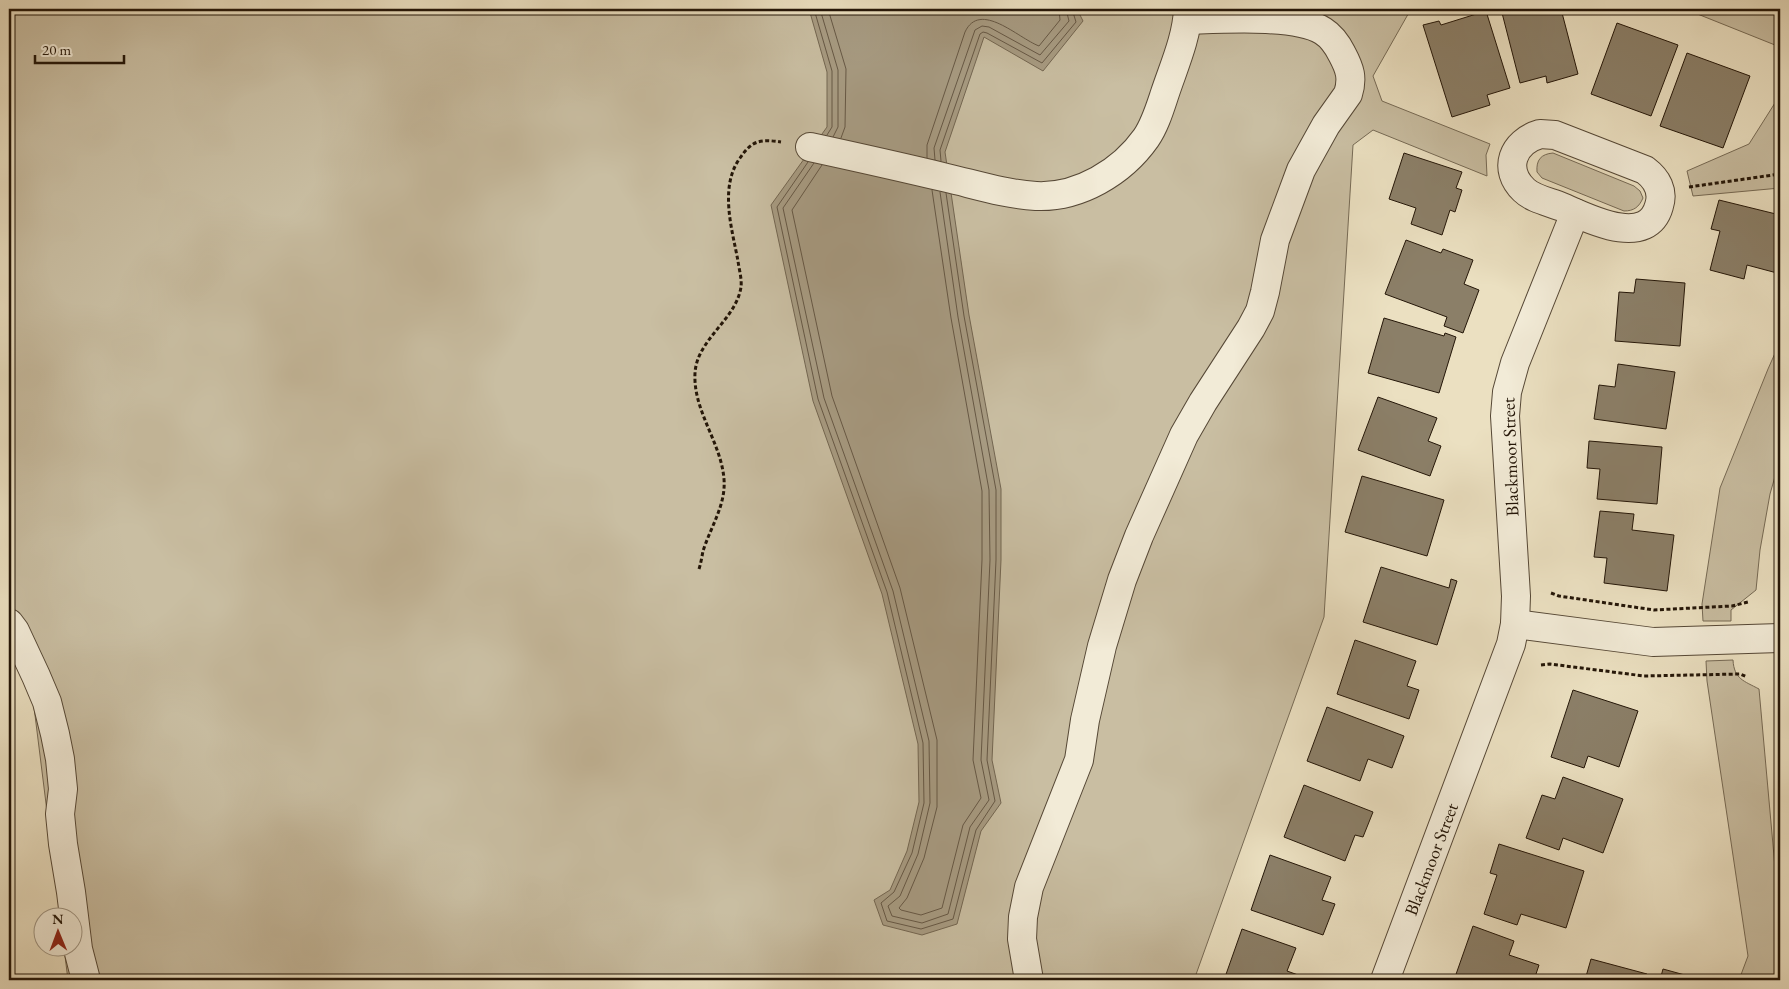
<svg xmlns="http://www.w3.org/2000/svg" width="1789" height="989" font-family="'EB Garamond',serif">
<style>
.green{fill:#c9bea2;stroke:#766a55}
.water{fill:#a79b82;stroke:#736651}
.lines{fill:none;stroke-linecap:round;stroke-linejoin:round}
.shore{stroke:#665845;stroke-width:1}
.building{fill:#8b7f68;stroke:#241608}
.minor-casing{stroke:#564836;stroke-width:30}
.path{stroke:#241608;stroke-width:3;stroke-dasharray:4 2.5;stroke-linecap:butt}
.minor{stroke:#f2ebd7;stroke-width:28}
.labels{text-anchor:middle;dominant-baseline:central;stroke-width:4.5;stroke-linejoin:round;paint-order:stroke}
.street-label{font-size:18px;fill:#241608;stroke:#f2ebd7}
</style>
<rect width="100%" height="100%" fill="#ebe0c1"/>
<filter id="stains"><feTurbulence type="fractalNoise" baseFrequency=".004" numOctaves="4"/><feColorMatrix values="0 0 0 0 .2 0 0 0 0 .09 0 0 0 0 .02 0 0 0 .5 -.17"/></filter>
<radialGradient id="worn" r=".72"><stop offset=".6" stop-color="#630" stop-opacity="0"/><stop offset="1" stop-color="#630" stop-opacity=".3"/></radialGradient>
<g class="green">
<polygon points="9,9 1411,9 1373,76 1382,101 1490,144 1486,155 1487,176 1373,130 1353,145 1324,617 1194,980 68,980 31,683 9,658"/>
<polygon points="1685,9 1780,9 1780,47"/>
<polygon points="1780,95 1780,188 1693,196 1687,171 1749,144"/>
<path d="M1553,153l81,33 6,5 3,7c-4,9 -9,13 -19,13l-82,-33 -5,-6c-1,-12 4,-18 16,-19z"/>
<polygon points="1780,342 1780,459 1770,494 1760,550 1756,590 1731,610 1731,621 1703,621 1702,604 1720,488 1768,369"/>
<path d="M1733,660c1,19 11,21 26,29l21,234v57h-41l9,-24 -41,-275 -1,-20z"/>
</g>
<polygon class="water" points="809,9 1077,9 1083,21 1043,71 984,37 945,152 969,315 1001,489 1001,560 992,760 1001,803 981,831 957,924 922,935 883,925 874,900 890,890 907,851 919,802 918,744 882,594 813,401 771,205 827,127 827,72"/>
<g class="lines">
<g class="shore">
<polyline points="814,9 832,71 832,127 827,135"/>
<polyline points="820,9 838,70 838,127 833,137"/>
<polyline points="828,9 846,69 845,127 841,138"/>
<path d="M927,158v-13l38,-113c15,-32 53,6 74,14l21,-26 -1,-11"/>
<polyline points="935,160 934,148 975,30 982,26 989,27 1040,55 1069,21 1066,9"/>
<polyline points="941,161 940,150 980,34 983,32 987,33 1042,63 1076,22 1072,9"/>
<polyline points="808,162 777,207 818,399 887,592 923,743 924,803 912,853 894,892 881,903 887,921 921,929 953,919 976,830 995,801 987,760 996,560 996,490 964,316 946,193"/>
<polyline points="814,163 783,208 824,398 893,591 929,741 930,803 918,854 900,896 888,906 892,916 922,923 948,914 970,827 989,800 981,760 990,560 989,490 958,317 940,192"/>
<polyline points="822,165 792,210 832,396 900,588 937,740 937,807 924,858 907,898 899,908 901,910 921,915 942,908 963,825 981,798 973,760 982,560 982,491 951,318 932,190"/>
</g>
</g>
<g class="building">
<polygon points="1501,9 1561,9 1578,74 1547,83 1546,76 1520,83"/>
<polygon points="1486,11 1510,88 1487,95 1490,105 1452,117 1423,25 1439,21 1441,25"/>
<polygon points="1617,23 1678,45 1651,116 1591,94"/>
<polygon points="1687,53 1750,76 1723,148 1660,126"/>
<polygon points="1404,153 1462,172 1456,188 1462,190 1455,212 1450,210 1442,235 1411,224 1416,208 1389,199"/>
<polygon points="1719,200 1780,215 1780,259 1777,273 1747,265 1744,279 1710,270 1720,231 1711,229"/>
<polygon points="1406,240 1441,253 1443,249 1473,260 1464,284 1479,290 1463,333 1444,326 1447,317 1385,294"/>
<polygon points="1636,279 1685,283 1680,346 1615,341 1619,292 1634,293"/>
<polygon points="1384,318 1444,336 1445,333 1456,337 1439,393 1368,373"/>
<polygon points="1618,364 1675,372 1666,429 1594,419 1599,385 1615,387"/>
<polygon points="1378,397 1437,418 1428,441 1441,446 1430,476 1358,450"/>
<polygon points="1589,441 1662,447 1657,504 1597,499 1600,469 1587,468"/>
<polygon points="1362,476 1444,500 1427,556 1345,532"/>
<polygon points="1600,511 1634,514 1632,530 1674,535 1667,591 1604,583 1607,558 1594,557"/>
<polygon points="1381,567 1449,588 1451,579 1457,581 1437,645 1363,622"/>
<polygon points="1355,640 1416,661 1407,686 1419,690 1409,719 1337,694"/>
<polygon points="1573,690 1638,711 1619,767 1588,756 1584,768 1551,757"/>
<polygon points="1327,707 1404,736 1392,768 1368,759 1360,781 1307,761"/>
<polygon points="1563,777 1623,799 1603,853 1563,838 1559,850 1526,838 1542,795 1555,799"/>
<polygon points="1304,785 1373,812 1363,837 1355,835 1345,861 1284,837"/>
<polygon points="1499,844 1584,871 1566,928 1521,914 1517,925 1484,914 1497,875 1490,873"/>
<polygon points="1270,855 1331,877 1322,900 1335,904 1323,935 1251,910"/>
<polygon points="1473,926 1514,941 1509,955 1539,965 1534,980 1454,980"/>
<polygon points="1242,929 1296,948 1287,971 1312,980 1224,980"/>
<polygon points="1591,959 1647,974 1645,980 1585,980"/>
<polygon points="1663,969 1703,980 1660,980"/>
</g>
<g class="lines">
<g class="minor-casing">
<g id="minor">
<path d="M1540,134l15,1 90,35c12,9 19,21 14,36 -12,43 -72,12 -97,1 -12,-5 -29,-8 -38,-17 -22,-21 -11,-48 16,-56z"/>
<path d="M810,147c46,10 91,20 137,31 30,7 58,16 89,18 43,2 86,-24 110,-58 9,-13 14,-30 19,-45 9,-27 22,-56 23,-84"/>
<polyline points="9,623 15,631 36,676 47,702 55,734 60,759 63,789 60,814 63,844 71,892 78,949 86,980"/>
<polyline points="1515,624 1653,642 1780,638"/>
<path d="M1029,980l-7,-41 1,-22 6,-30 50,-127 6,-40 17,-74 20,-66 17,-44 45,-101 19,-33 48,-74 9,-17 5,-19 10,-52 26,-70 25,-45 22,-31c5,-16 2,-25 -6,-40 -4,-8 -11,-18 -19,-23 -26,-17 -102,-12 -135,-11"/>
<polyline points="1385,980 1511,644 1515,624 1516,596 1505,416 1507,392 1515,363 1575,213"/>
</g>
</g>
<g class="path">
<polyline points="1689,187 1780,174"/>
<path d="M699,569c2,-6 3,-13 4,-18 8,-25 23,-46 21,-72 -3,-37 -31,-68 -29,-106 2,-34 41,-53 46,-86 1,-8 -2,-18 -3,-26 -6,-32 -19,-74 2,-103 12,-18 21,-19 41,-16"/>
<polyline points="1551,593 1559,596 1654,610 1732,606 1748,602"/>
<polyline points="1541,665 1550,664 1644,676 1740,674 1747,677"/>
</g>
<use href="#minor" class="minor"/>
</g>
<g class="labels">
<g class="street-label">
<text transform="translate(1510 457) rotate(-92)">Blackmoor Street</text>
<text transform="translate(1431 859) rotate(-69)">Blackmoor Street</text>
</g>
</g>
<rect width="1789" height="989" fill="none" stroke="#ebe0c1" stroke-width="30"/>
<rect x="10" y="10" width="1769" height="969" fill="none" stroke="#241608" stroke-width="2.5"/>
<rect x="15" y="15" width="1759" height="959" fill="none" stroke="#241608"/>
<g transform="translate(58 932) rotate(359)"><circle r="24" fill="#f2ebd7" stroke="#a09684"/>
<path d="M0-4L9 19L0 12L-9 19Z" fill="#8f2418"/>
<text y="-8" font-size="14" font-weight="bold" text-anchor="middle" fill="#241608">N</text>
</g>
<path d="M35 55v8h89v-8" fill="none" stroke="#241608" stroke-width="2.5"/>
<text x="42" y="55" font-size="15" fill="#241608" stroke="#f2ebd7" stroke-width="4" paint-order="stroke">20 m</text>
<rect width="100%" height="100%" filter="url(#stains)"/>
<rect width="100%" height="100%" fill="url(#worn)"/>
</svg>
